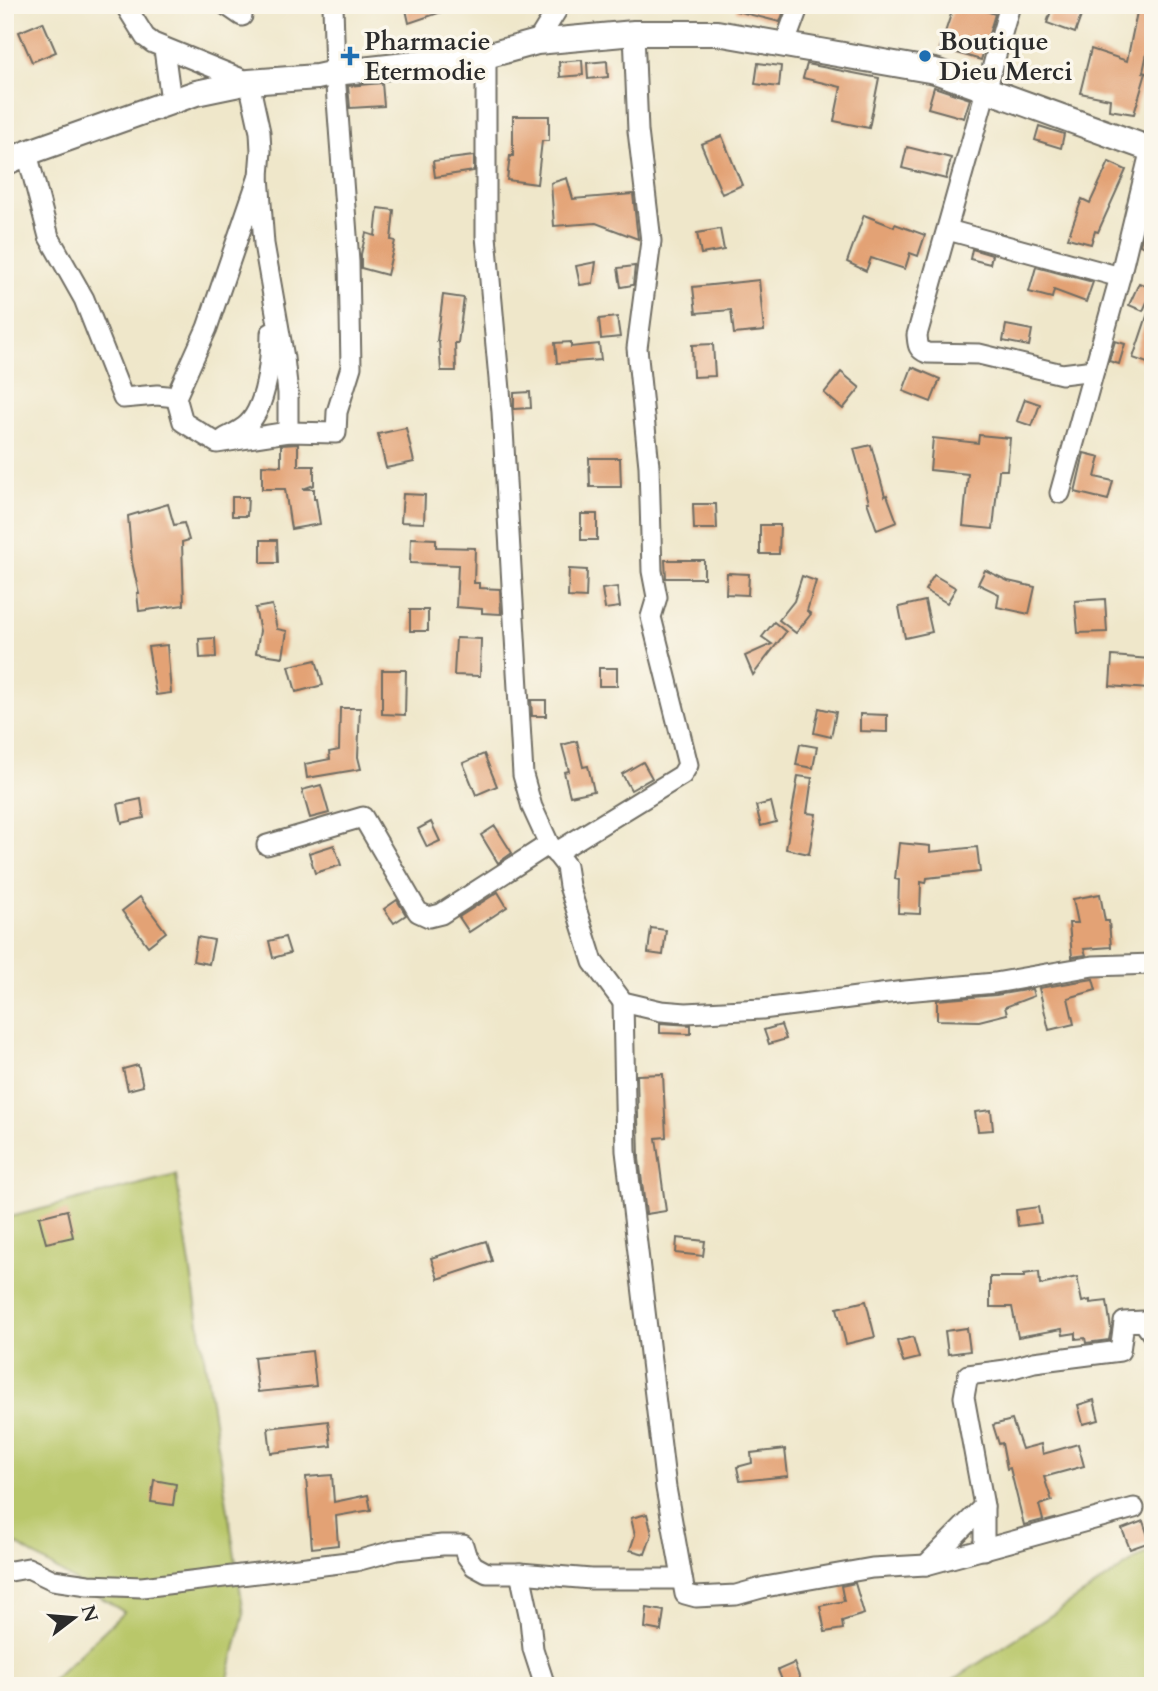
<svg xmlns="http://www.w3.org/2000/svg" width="1158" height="1691" font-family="Cardo,serif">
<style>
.green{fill:#b9c76a;stroke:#72794a;stroke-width:2}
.building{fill:#e3a274}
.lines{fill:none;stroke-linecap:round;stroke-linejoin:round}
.minor-casing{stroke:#706d63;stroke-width:23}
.tertiary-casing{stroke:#706d63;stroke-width:28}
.minor{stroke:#fff;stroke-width:19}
.tertiary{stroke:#fff;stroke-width:24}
.poi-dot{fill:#1f6fb2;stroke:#fbf7ec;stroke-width:2.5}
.labels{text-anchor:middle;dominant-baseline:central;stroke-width:7;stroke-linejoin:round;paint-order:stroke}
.poi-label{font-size:26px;font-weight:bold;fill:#2b2b2b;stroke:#fbf7ec;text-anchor:start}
</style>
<rect width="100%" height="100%" fill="#fbf7ec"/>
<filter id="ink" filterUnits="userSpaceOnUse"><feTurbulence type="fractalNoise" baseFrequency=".0143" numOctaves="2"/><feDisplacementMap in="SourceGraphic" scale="14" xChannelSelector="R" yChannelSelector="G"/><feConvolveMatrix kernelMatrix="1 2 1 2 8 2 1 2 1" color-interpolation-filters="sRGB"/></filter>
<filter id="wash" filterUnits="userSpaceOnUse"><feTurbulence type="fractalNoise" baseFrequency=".00686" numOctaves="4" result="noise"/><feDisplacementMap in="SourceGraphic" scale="28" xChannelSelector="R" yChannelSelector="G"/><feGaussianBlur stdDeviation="1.57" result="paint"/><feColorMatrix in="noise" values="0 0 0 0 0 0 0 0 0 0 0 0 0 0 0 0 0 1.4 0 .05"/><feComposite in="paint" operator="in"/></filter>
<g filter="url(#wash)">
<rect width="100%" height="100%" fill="#efe7ca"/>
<g class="green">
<polygon points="176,1175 244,1614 226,1686 46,1686 124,1612 5,1537 5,1265 10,1217"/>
<polygon points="1153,1548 1153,1686 944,1686"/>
</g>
<g id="blocks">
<g class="building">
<polygon points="405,5 453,5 453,8 409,23"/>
<polygon points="736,5 786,5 780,22 736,11"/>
<polygon points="954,5 969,5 995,14 981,60 940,48"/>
<polygon points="1053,5 1085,5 1075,33 1047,23"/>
<polygon points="1137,12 1153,15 1153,25 1143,72 1146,73 1134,114 1109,110 1110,99 1080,93 1091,49 1127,61"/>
<polygon points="43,22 56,52 32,62 19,32"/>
<polygon points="582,60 583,75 560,77 559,62"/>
<polygon points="607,61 608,77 588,79 587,63"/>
<polygon points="758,63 781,66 779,87 755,84"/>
<polygon points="807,64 879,78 869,128 834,121 841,87 803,78"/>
<polygon points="382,83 384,106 350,108 348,86"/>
<polygon points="934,87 970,99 964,118 928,108"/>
<polygon points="513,116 549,116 549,141 542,141 537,184 507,180 510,156 513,156"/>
<polygon points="1039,126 1064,134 1061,148 1035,140"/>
<polygon points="722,136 742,185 722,194 701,144"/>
<polygon points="907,147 951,158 946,179 902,168"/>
<polygon points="474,156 474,171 435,177 433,161"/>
<polygon points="1109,162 1126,170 1098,232 1095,231 1091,244 1068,238 1082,199 1090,203"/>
<polygon points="567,178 573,199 633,194 638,239 596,223 554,226 551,183"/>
<polygon points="1153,196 1153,235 1146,248 1140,245"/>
<polygon points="378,208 394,210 391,240 395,241 387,275 361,268 361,254 366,233 375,236"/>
<polygon points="864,215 894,227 895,224 925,235 918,256 910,253 905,269 871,258 866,271 847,262"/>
<polygon points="720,229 724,250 701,254 697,233"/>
<polygon points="972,249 992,255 990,264 970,259"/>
<polygon points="596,262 593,283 580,285 576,266"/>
<polygon points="635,266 633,285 621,287 618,268"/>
<polygon points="1036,267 1093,282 1086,302 1054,290 1052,298 1029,292"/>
<polygon points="759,280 764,331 734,334 731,310 696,313 693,287"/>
<polygon points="1139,283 1153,289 1143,311 1129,305"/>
<polygon points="443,295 464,298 458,343 455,343 456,371 441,371 439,341 437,341"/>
<polygon points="1150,307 1153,308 1153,365 1133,358"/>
<polygon points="617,317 620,337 601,339 599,319"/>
<polygon points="1006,325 1032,330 1029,346 1003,341"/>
<polygon points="1115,341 1125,344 1119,364 1109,361"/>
<polygon points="571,342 571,347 599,344 601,360 557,363 555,343"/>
<polygon points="713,344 715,376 693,377 692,345"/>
<polygon points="912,367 940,379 931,402 903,391"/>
<polygon points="841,372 860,388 843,409 824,393"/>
<polygon points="530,392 531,408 514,409 514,393"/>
<polygon points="1025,399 1040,404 1032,426 1017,421"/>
<polygon points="406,428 414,462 386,468 378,434"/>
<polygon points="979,435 1010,438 1007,470 999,470 993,529 963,526 968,474 930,470 933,438 978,443"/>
<polygon points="298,444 298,466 314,466 314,485 303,489 314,489 314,499 316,499 320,524 291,529 285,489 262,489 262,465 281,466 281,445"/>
<polygon points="871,445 885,496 887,495 897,522 877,530 867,502 869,502 854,449"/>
<polygon points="1084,453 1100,457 1095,477 1113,481 1108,500 1075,492"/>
<polygon points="589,458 620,458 621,487 590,487"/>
<polygon points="403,494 425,495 424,523 401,522"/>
<polygon points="232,497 248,497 247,516 232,516"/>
<polygon points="168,504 174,525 184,523 189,540 182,542 184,605 139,611 137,593 139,593 132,562 128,516"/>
<polygon points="693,504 716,504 717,529 694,529"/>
<rect x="581" y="514" width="16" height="26"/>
<polygon points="760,525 780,525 779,554 760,554"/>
<polygon points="411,538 436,539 436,547 475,548 474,583 479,583 479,588 500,589 501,614 482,613 482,609 456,607 458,565 410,563"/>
<polygon points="261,540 277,540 278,563 261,563"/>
<polygon points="665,560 704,560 704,578 666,578"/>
<polygon points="569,569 587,570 586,598 568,597"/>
<polygon points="985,570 1008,581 1035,587 1029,614 997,607 999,594 978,584"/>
<polygon points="727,573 749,574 748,595 726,594"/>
<polygon points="934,575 956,588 947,603 925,590"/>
<polygon points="802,576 816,581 807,611 811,614 796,633 779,620 794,601"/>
<polygon points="617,587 620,607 605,609 602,589"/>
<polygon points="1105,599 1107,632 1078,633 1075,601"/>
<polygon points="925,601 932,632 905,638 899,607"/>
<polygon points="272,605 277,629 287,631 283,657 256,653 260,631 255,608"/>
<rect x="410" y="610" width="18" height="21"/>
<polygon points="774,622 786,632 753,675 745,656 772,644 762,637"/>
<polygon points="215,638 216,657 200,658 199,639"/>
<polygon points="456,638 481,639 480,676 454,675"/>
<polygon points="167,645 171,693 156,695 148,647"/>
<polygon points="1112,656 1150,659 1148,689 1110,686"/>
<polygon points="316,660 323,685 296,692 289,666"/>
<rect x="599" y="668" width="18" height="18"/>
<polygon points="382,670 406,670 405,715 382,714"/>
<polygon points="531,700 546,700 546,716 532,716"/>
<polygon points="340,708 360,708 358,757 361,769 307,778 305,764 330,759 329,752 339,750"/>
<polygon points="819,708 836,712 831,737 814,733"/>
<polygon points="860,714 887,715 887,732 860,731"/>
<polygon points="577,741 583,767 588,766 594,791 570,796 564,772 569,771 562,745"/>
<polygon points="800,744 817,747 813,768 796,765"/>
<polygon points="484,754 497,786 476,795 463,763"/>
<polygon points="643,762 652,778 631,790 622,774"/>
<polygon points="798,776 812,778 807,813 816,814 809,854 786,849"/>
<polygon points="321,785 329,813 310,818 302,790"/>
<polygon points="141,799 144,818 122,823 118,804"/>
<polygon points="771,802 776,822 761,826 756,806"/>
<polygon points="431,822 440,841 427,847 418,829"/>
<polygon points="495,826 512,853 498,863 481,835"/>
<polygon points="899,843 930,846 930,852 977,847 980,872 927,878 926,883 921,882 920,914 898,913 899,880 895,879"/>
<polygon points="334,845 341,865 315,873 309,853"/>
<polygon points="498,892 507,907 469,932 459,917"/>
<polygon points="1100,894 1105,921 1109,921 1111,947 1084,949 1086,955 1072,957 1069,923 1078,923 1073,899"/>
<polygon points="140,897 166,932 148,946 122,911"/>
<polygon points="397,900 406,915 394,923 384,909"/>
<polygon points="651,928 666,930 663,955 648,953"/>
<polygon points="197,937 214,940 209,964 193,961"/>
<polygon points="285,937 290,953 273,958 269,941"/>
<polygon points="1093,979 1096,990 1068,998 1074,1024 1049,1030 1039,988"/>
<polygon points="1032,989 1034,996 1005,1007 1007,1014 979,1021 937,1020 937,1000 996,995"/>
<polygon points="660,1023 691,1025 691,1034 660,1033"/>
<polygon points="781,1025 786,1039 769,1044 764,1030"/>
<polygon points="138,1065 143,1086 128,1090 123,1069"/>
<polygon points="663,1074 666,1137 656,1138 666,1211 646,1214 639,1159 637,1075"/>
<polygon points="991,1110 993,1130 978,1131 975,1112"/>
<polygon points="1038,1207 1041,1223 1018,1226 1016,1210"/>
<polygon points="67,1210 73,1237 46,1243 39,1217"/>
<polygon points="677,1238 705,1241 703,1256 676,1253"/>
<polygon points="486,1241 492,1261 438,1279 431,1258"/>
<polygon points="1039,1272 1040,1285 1077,1277 1082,1302 1090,1300 1090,1303 1107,1301 1111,1329 1109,1340 1086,1343 1085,1338 1076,1339 1076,1333 1063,1335 1062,1329 1018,1337 1012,1307 990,1307 990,1277 1024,1277 1024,1274"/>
<polygon points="866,1301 875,1337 846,1344 837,1308"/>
<polygon points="967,1328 970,1351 948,1354 945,1331"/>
<polygon points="913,1337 919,1358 903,1362 897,1341"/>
<polygon points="312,1351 316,1386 258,1392 254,1357"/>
<polygon points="1094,1400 1099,1420 1083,1424 1078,1405"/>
<polygon points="1012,1420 1022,1449 1041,1444 1043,1454 1078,1444 1084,1466 1044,1477 1052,1501 1039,1505 1043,1520 1024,1525 1010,1468 1007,1469 1002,1443 999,1444 993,1425"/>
<polygon points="328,1421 331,1446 271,1453 268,1428"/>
<polygon points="785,1449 788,1476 740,1481 737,1467 752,1463 751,1453"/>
<polygon points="332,1475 334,1502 368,1495 371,1510 336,1516 338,1545 312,1548 306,1477"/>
<polygon points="154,1480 176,1484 173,1505 151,1502"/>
<polygon points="647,1514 652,1534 645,1554 630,1550 635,1535 631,1518"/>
<polygon points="1143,1521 1150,1542 1130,1549 1122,1529"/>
<polygon points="855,1583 864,1614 842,1621 843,1629 825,1632 820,1606 844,1601 841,1586"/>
<polygon points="647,1608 664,1611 661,1631 645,1628"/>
<polygon points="794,1663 800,1679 784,1685 778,1670"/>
</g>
</g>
</g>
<g filter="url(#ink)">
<use href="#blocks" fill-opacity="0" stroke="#706d63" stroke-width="2"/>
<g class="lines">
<g class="minor-casing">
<g id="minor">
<polyline points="125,5 145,37 153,43 249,82 260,132 261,151 259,176 264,244 284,358 288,393 288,432"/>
<polyline points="226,5 242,16"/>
<path d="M1010,5l-93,330c1,9 0,14 10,18l52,1 83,20 32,-4"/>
<polyline points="537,42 560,5"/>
<polyline points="785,43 799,5"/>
<polyline points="164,49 171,101"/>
<polyline points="486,56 486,236 502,412 523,775 532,807 549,844 566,866 569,886 593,962 623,1002 661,1011 686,1013 762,1009 905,991 995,983 1093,966 1153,964"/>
<polyline points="27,153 49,237 84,299 123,398 157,395 176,397 207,328 259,176"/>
<polyline points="948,230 1120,277"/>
<polyline points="176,397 183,422 217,443 288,432 336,433 337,412 351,367 349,262 335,73 333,5"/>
<path d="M224,439c7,-4 18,-9 24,-15 19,-19 23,-66 23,-91"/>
<polyline points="1060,493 1120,277 1153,140"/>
<polyline points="267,845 363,817 418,912 429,917 441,914 549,844"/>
<polyline points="555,853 682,775 688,765 651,617 657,597 652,571 649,466 637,348 651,241 638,131 634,33"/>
<polyline points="623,1002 626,1151 666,1488 685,1594 696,1597 736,1595 765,1587 872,1568 926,1565 1134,1508"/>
<polyline points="984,1550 984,1506"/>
<polyline points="926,1565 984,1506 964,1397 968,1375 1006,1370 1034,1362 1120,1351 1124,1322 1143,1321 1153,1335"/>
<polyline points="5,1572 28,1568 53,1580 88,1585 142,1587 356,1561 397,1550 442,1545 463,1545 466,1555 474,1566 487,1573 520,1573 591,1579 682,1579"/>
<polyline points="520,1573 530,1619 533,1649 545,1686"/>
</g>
</g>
<g class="tertiary-casing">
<polyline id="tertiary" points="5,163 27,153 196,93 249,82 317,77 335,73 486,56 537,42 634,33 717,33 935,71 1153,150"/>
</g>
<use href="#minor" class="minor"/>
<use href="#tertiary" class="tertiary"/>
</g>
</g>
<g class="poi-dot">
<path d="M346.5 45.5h7v7h7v7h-7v7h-7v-7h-7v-7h7z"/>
<circle cx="925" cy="56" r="7"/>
</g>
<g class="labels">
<g class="poi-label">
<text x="364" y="41">Pharmacie<tspan x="364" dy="30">Etermodie</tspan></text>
<text x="939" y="41">Boutique<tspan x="939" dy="30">Dieu Merci</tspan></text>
</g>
</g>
<rect width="1158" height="1691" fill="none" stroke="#fbf7ec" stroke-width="28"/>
<g transform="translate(74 1618) rotate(74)" stroke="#fbf7ec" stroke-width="5" paint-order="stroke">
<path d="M0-5L12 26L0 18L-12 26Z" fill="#2b2b2b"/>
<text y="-10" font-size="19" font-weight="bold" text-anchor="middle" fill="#2b2b2b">N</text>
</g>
</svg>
